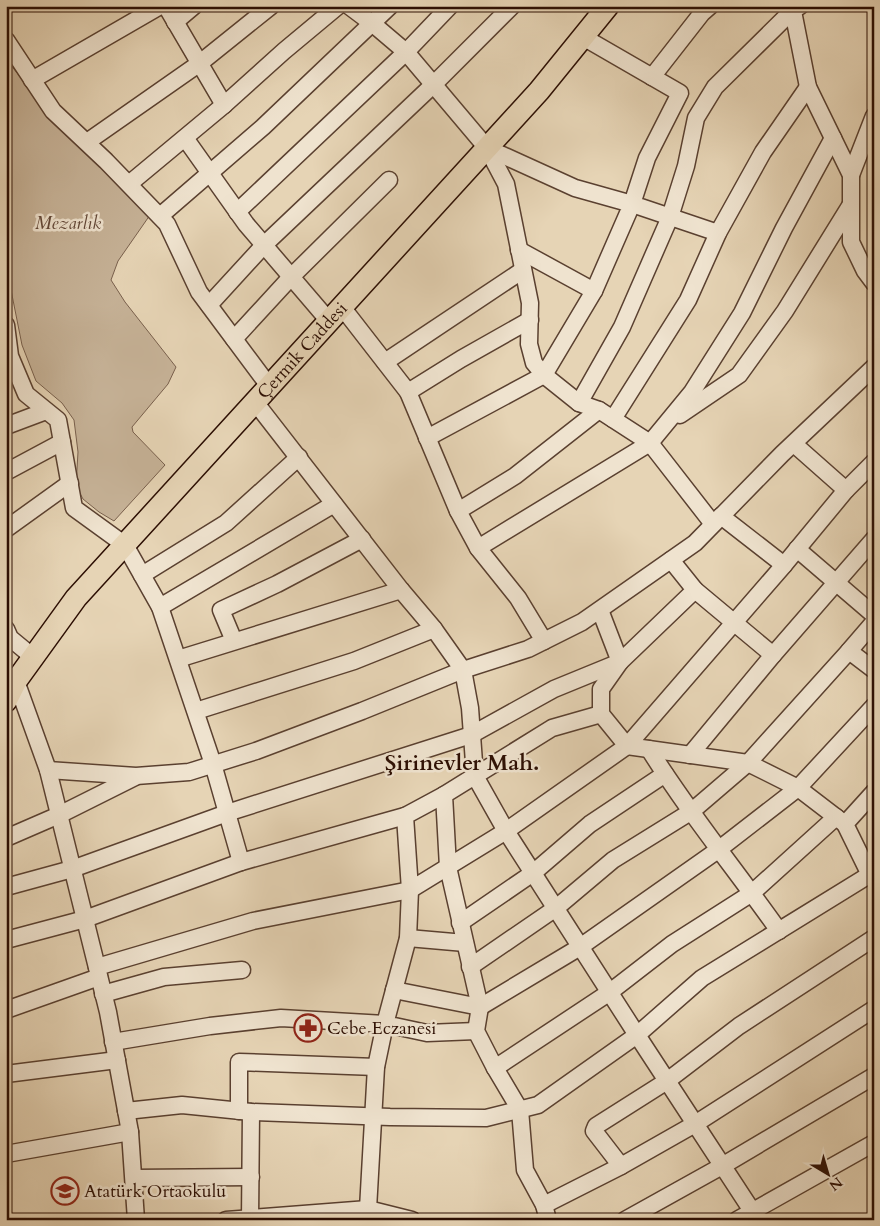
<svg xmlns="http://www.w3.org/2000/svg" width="880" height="1226" font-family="Cardo,serif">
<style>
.green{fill:#c6b297;stroke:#79604d}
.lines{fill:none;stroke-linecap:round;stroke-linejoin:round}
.minor-casing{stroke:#5a4030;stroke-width:19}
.major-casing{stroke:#2c0e03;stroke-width:24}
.minor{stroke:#efe3cf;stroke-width:16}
.major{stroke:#e6d4b5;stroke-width:21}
.labels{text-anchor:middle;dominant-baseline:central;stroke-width:5;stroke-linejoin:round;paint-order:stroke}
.park-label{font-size:18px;font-style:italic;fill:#624737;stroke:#efe3cf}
.street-label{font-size:18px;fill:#2c0e03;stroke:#efe3cf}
.poi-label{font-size:18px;fill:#2c0e03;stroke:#efe3cf;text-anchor:start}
.district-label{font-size:22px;font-weight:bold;fill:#2c0e03;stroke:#efe3cf}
</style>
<rect width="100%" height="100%" fill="#e6d4b5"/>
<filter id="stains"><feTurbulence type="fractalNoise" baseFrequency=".004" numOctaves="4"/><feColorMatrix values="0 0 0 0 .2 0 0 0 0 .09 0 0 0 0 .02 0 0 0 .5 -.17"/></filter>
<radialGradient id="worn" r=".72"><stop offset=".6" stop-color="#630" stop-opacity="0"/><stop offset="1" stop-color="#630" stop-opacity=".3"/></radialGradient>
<polygon class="green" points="6,59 52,117 150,215 118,261 111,280 125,302 176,367 168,384 132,427 133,432 165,465 114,521 99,512 83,499 76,486 78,452 74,420 62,403 36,381 22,345 6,265"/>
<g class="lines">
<g class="minor-casing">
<g id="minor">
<polyline points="166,6 224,105"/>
<polyline points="349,6 373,24 406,52 487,148 506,184 530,303 529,344 534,363 544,375 579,403 599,410 650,443 713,524"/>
<polyline points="792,6 808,87 851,175 851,242 865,271 874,283"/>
<polyline points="175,22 194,6"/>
<polyline points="583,37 680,93 647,158 632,204 718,233"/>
<polyline points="6,40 53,111 106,161 167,224 199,292 269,386"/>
<polyline points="652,77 702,13 710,6"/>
<polyline points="32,80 160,6"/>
<polyline points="185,138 246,224 329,321"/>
<polyline points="87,142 200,63 271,6"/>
<polyline points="851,175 874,116"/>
<polyline points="129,184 224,105 284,51 338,6"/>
<polyline points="237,212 406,52 450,6"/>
<polyline points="160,216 263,127 390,6"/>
<polyline points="519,250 594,291"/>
<polyline points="209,305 264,245 434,84 512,6"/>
<polyline points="342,307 408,392 458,511"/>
<polyline points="6,325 10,356 26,394 58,420 74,508 125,545 160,607 213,764 241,862"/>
<polyline points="234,339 291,277 389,180"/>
<polyline points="385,362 523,270"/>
<polyline points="408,392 461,359 530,320"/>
<polyline points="255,402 401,590 434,629 463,670 470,708 475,776 506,831 637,1035 758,1220"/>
<polyline points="579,403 622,327 670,217 686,166 696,118 715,87 793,10 800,6"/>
<polyline points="680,415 739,375 785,311 850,206"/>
<polyline points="613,419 688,300 718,233 763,152 808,87"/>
<polyline points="6,426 46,411"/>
<polyline points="427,438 544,375 594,291 632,204 575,188 487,148"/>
<polyline points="794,444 846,490 874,462"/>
<polyline points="6,472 62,442"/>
<polyline points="721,516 784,565 846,490"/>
<polyline points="6,529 70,483"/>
<polyline points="478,548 458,511 515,476 599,410"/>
<polyline points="797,549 874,615"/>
<polyline points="142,575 226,523 299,457"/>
<polyline points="160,607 334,504"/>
<polyline points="600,610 620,662 601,689 601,714 627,746 748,763 849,651 874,670"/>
<polyline points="6,629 10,638 33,657"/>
<polyline points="234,641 221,610 277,584 362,539"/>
<polyline points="544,641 518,598 478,548 650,443 692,392 742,313 784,228 833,138"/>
<polyline points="849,651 874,622"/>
<polyline points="773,655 874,539"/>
<polyline points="178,659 401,590"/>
<polyline points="16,681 48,770 108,1012 130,1132 136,1220"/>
<polyline points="196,711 354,661 434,629"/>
<path d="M649,749c39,63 87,121 130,182"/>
<polyline points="690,755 773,655 695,590"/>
<polyline points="48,770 136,776 189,772 256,751 362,711 463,670 528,649 582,622 695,543 782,454 874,367"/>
<polyline points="444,795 405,816 410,890 506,831 627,746 784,565"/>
<polyline points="6,838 59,815 135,777"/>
<polyline points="870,875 845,824 874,792"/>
<polyline points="6,887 72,869 227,813 471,735 554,689 620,662 695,590 671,560"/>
<polyline points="460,923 533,873 590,824 665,774"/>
<polyline points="408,938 465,943"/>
<polyline points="6,940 85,919 241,862 405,816"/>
<polyline points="97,967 253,921 410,890 408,938 385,1024 427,1033 476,1031"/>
<polyline points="470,967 556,908 613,860 692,811 748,763 798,788 845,824"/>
<polyline points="394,990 480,1007 580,947 718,850 798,788 874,706"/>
<polyline points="103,994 164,977 242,970"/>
<polyline points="6,1010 99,977"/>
<polyline points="113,1042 210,1026 281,1018 385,1024 376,1067 368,1209 367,1220"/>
<polyline points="495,1068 610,992 672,944 752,893 836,817"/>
<polyline points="6,1074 117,1060"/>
<polyline points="126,1111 182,1105 251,1112 390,1117 486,1118 538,1105 637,1035 702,978 874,872"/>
<polyline points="239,1111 239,1062 376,1067"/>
<polyline points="6,1154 130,1132"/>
<polyline points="621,1166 594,1131 596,1126 667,1081 739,1026 874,938"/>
<polyline points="134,1178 251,1177"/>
<polyline points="544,1205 621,1166 695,1124 874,1009"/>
<polyline points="226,1220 368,1209 412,1220"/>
<polyline points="250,1220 251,1112"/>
<polyline points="548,1220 544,1205 525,1170 520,1110 495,1068 476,1031 480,1007 448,867 444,795 552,728 601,714"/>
<polyline points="625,1220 722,1166 874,1076"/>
<polyline points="737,1220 874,1143"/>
</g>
</g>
<g class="major-casing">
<g id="major">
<path id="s1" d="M6,701l10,-20 60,-83 463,-507 69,-85"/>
</g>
</g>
<use href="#minor" class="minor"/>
<use href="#major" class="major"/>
</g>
<defs>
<g id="pharmacy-ring" transform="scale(1.4375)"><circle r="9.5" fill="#efe3cf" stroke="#8f2418" stroke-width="1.5"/><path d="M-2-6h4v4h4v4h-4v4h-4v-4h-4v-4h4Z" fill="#8f2418"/></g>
<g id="school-ring" transform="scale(1.4375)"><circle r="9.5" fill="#efe3cf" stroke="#8f2418" stroke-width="1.5"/><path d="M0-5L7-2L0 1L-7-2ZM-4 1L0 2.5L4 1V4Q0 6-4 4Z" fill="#8f2418"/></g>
</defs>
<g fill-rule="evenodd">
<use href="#pharmacy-ring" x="308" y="1028"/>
<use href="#school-ring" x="65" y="1191"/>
</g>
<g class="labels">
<g class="park-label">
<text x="68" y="223">Mezarlık</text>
</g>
<g class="street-label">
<text stroke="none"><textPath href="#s1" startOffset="460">Çermik Caddesi</textPath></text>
</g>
<g class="poi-label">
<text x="327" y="1028">Cebe Eczanesi</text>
<text x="84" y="1191">Atatürk Ortaokulu</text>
</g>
<g class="district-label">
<text x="462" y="763">Şirinevler Mah.</text>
</g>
</g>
<rect width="880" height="1226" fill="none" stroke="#e6d4b5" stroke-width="25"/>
<rect x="8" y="8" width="865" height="1211" fill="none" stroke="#2c0e03" stroke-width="2.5"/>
<rect x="12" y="12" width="855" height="1201" fill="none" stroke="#2c0e03"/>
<g transform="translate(828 1174) rotate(142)" stroke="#efe3cf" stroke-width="4" paint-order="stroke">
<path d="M0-4L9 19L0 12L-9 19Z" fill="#2c0e03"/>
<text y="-8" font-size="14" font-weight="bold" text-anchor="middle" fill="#2c0e03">N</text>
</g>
<rect width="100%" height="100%" filter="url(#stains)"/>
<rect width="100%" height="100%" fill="url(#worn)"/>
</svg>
